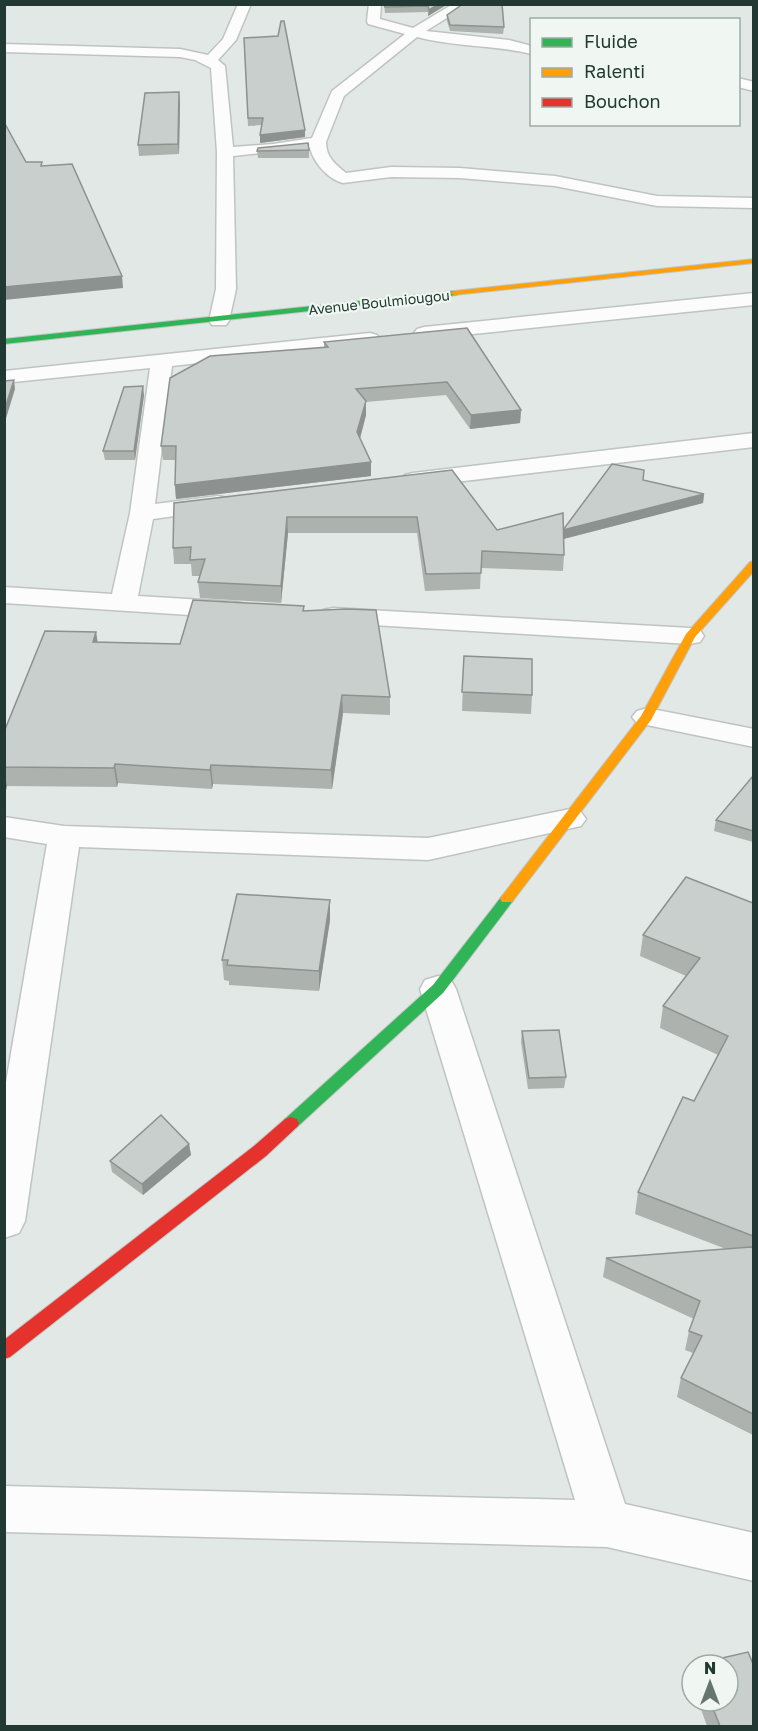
<svg xmlns="http://www.w3.org/2000/svg" width="758" height="1731" font-family="'Golos Text',sans-serif">
<style>
.lines{fill:none;stroke-linecap:round;stroke-linejoin:round}
.street-casing{stroke:#bfc4c2;stroke-width:3}
.fast-casing{stroke:#bec5c2;stroke-width:2}
.slow-casing{stroke:#bec5c2;stroke-width:2}
.jam-casing{stroke:#bec5c2;stroke-width:2}
.street{fill:#fbfcfb;fill-rule:evenodd}
.fast{fill:#30b455;fill-rule:evenodd}
.slow{fill:#ff9f0a;fill-rule:evenodd}
.jam{fill:#e5322d;fill-rule:evenodd}
.wall{fill:#adb2af}
.shaded-wall{fill:#8d918f}
.building{fill:#c9cfcc;stroke:#8d918f;stroke-width:1.5}
.labels{text-anchor:middle;dominant-baseline:central;stroke-width:4.5;stroke-linejoin:round;paint-order:stroke}
.far-street-label{font-size:14px;fill:#213932;stroke:#f0f7f3}
</style>
<rect width="100%" height="100%" fill="#e2e8e5"/>
<g class="lines">
<g class="street-casing">
<g id="street">
<path d="M238,4h13l-15,36 -18,20 7,6 8,81 40,-3 39,-6 20,-47 73,-57 -37,-10 -1,-3 2,-17h12l-1,15 33,9 40,-24h16l-43,27 83,9 23,6v8c-38,-9 -77,-7 -115,-17l-73,59 -18,46c0,15 9,22 20,31l45,-6 69,1 95,8 102,20 97,2v10l-97,-2 -102,-20 -95,-8 -69,-1 -48,6c-15,-4 -29,-20 -33,-35l-77,8 3,133 -7,32 -3,4h-14l-3,-4 7,-32 1,-137 -6,-84 -16,-8 -15,-3 -176,-5v-8l176,5 28,6 15,-16z"/>
<polygon points="738,78 754,82 754,91 738,87"/>
<polygon points="754,293 754,305 424,339 417,337 414,333 417,329 424,327"/>
<polygon points="370,333 377,335 380,339 377,343 172,366 155,504 218,496 227,498 230,503 227,508 218,510 153,519 138,596 236,602 246,604 249,610 246,616 236,618 4,603 4,587 112,594 130,513 150,368 4,383 4,371"/>
<polygon points="754,433 754,447 413,487 405,485 401,480 405,475 413,473"/>
<polygon points="333,608 690,628 700,630 704,636 700,642 690,644 323,622 319,616 323,610"/>
<polygon points="647,708 754,729 754,747 637,723 632,717 637,711"/>
<polygon points="570,809 581,812 586,819 581,826 428,860 79,847 25,1221 19,1233 4,1238 4,1094 47,844 4,837 4,817 64,826 428,838"/>
<polygon points="438,976 451,980 456,989 625,1504 754,1533 754,1581 607,1547 4,1532 4,1486 575,1500 420,989 425,980"/>
</g>
</g>
<g class="fast-casing">
<g id="fast">
<polygon points="454,291 458,293 457,295 4,344 4,339"/>
<polygon points="507,894 512,896 514,899 512,902 443,993 297,1127 291,1129 285,1127 283,1123 285,1119 433,985 502,896"/>
</g>
</g>
<g class="slow-casing">
<g id="slow">
<polygon points="754,259 754,263 454,295 450,293 454,291"/>
<polygon points="754,561 754,571 695,637 651,720 512,902 502,902 500,899 502,896 641,716 686,634 750,562"/>
</g>
</g>
<g class="jam-casing">
<polygon id="jam" points="291,1117 297,1119 299,1123 297,1127 266,1156 10,1357 4,1359 4,1340 254,1146 285,1119"/>
</g>
<use href="#street" class="street"/>
<use href="#fast" class="fast"/>
<use href="#slow" class="slow"/>
<use href="#jam" class="jam"/>
</g>
<g class="wall">
<polygon points="384,4 448,4 428,16 428,12 385,13"/>
<polygon points="447,15 504,27 503,34 450,31 447,21"/>
<polygon points="244,38 305,137 260,143 262,125 248,126"/>
<polygon points="180,102 179,154 139,156 138,145"/>
<polygon points="309,150 309,158 258,158 257,151"/>
<polygon points="467,328 521,410 520,423 470,429 446,395 366,402 366,415 360,438 371,476 176,499 175,485 176,460 163,460 161,446 324,347 324,342"/>
<polygon points="144,395 135,460 105,460 103,451"/>
<polygon points="452,470 497,530 564,529 643,480 704,494 703,503 564,539 564,555 563,571 481,568 480,589 425,591 417,533 288,533 281,603 200,598 198,582 200,576 192,576 191,564 174,564 173,548"/>
<polygon points="304,606 304,611 390,697 390,715 343,713 332,789 213,784 212,789 118,783 117,787 7,786 4,795 4,732 96,632 97,642 180,644"/>
<polygon points="464,656 532,695 531,714 462,711"/>
<polygon points="753,776 753,842 714,831 716,820"/>
<polygon points="753,903 753,1435 677,1397 681,1378 693,1353 685,1350 689,1331 694,1319 603,1277 606,1258 726,1249 635,1214 638,1192 694,1101 718,1055 660,1028 663,1006 686,976 640,956 643,935"/>
<polygon points="330,920 319,991 229,985 229,981 224,980 222,960"/>
<polygon points="522,1031 566,1077 564,1088 528,1089 521,1042"/>
<polygon points="189,1144 191,1155 143,1195 112,1172 110,1161"/>
<polygon points="748,1652 753,1664 753,1726 707,1726 698,1701 728,1701 728,1665 696,1665 696,1664"/>
</g>
<g class="shaded-wall">
<polygon points="438,4 448,4 428,16 429,10"/>
<polygon points="179,92 180,102 179,154 178,144"/>
<polygon points="305,130 305,137 260,143 260,135"/>
<polygon points="122,276 123,288 4,300 4,287"/>
<polygon points="14,380 15,389 4,425 4,411"/>
<polygon points="143,386 144,395 135,460 134,451"/>
<polygon points="366,401 366,415 358,446 357,432"/>
<polygon points="521,410 520,423 470,429 471,415"/>
<polygon points="371,462 371,476 176,499 175,485"/>
<polygon points="704,494 703,503 563,539 563,530"/>
<polygon points="287,517 288,533 281,603 281,586"/>
<polygon points="96,632 99,650 93,642"/>
<polygon points="342,695 343,713 332,789 331,770"/>
<polygon points="115,764 118,783 117,787 114,768"/>
<polygon points="211,765 213,784 212,789 210,770"/>
<polygon points="4,771 7,786 5,795 4,793"/>
<polygon points="330,900 330,920 319,991 319,971"/>
<polygon points="189,1144 191,1155 143,1195 142,1184"/>
</g>
<g class="building">
<polygon points="384,4 438,4 429,10 428,6 385,7"/>
<polygon points="463,4 502,4 504,27 450,25 447,15"/>
<polygon points="281,21 284,21 305,130 260,135 263,118 248,118 244,38 278,36"/>
<polygon points="179,92 178,144 138,145 145,93"/>
<polygon points="4,122 26,162 42,162 41,166 72,164 122,276 4,287"/>
<polygon points="308,143 309,150 257,151 258,148"/>
<polygon points="467,328 521,410 471,415 447,382 356,389 366,401 357,432 371,462 175,485 176,446 161,446 170,378 210,356 328,347 324,342"/>
<polygon points="14,380 4,411 4,381"/>
<polygon points="143,386 134,451 103,451 124,387"/>
<polygon points="612,464 644,470 643,480 704,494 563,530"/>
<polygon points="452,470 497,530 563,513 564,555 482,551 481,573 426,574 417,517 287,517 281,586 198,582 205,559 190,560 191,547 173,548 174,503"/>
<polygon points="193,600 304,606 303,611 345,609 376,610 390,697 342,695 331,770 211,765 210,770 115,764 114,768 4,767 4,732 45,631 96,632 93,642 180,644"/>
<polygon points="464,656 532,659 532,695 462,692"/>
<polygon points="753,776 753,831 716,820"/>
<polygon points="686,877 753,903 753,1236 638,1192 683,1097 694,1101 728,1036 663,1006 700,958 643,935"/>
<polygon points="237,894 330,900 319,971 227,965 228,960 222,960"/>
<polygon points="559,1030 566,1077 529,1078 522,1031"/>
<polygon points="161,1115 189,1144 142,1184 110,1161"/>
<polygon points="751,1247 753,1248 753,1414 681,1378 702,1336 689,1331 700,1301 606,1258"/>
<polygon points="748,1652 753,1664 753,1726 720,1726 710,1701 728,1701 728,1665 697,1665 696,1664"/>
</g>
<g class="labels">
<g class="far-street-label">
<text transform="translate(379 302) rotate(-6)">Avenue Boulmiougou</text>
</g>
</g>
<rect width="758" height="1731" fill="none" stroke="#213932" stroke-width="12"/>
<rect x="530" y="18" width="210" height="108" fill="#f0f7f3" stroke="#9daba6" stroke-width="1.5"/>
<rect x="542" y="38" width="30" height="9" fill="#30b455" stroke="#9daba6" stroke-width="1.5"/>
<text x="584" y="48" font-size="18" fill="#213932">Fluide</text>
<rect x="542" y="68" width="30" height="9" fill="#ff9f0a" stroke="#9daba6" stroke-width="1.5"/>
<text x="584" y="78" font-size="18" fill="#213932">Ralenti</text>
<rect x="542" y="98" width="30" height="9" fill="#e5322d" stroke="#9daba6" stroke-width="1.5"/>
<text x="584" y="108" font-size="18" fill="#213932">Bouchon</text>
<g transform="translate(710 1683)"><circle r="28" fill="#f0f7f3" stroke="#9daba6" stroke-width="1.5"/>
<path d="M0-4.5L10 22L0 15L-10 22Z" fill="#657671"/>
<text y="-9" font-size="16" font-weight="bold" text-anchor="middle" fill="#213932">N</text>
</g>
</svg>
